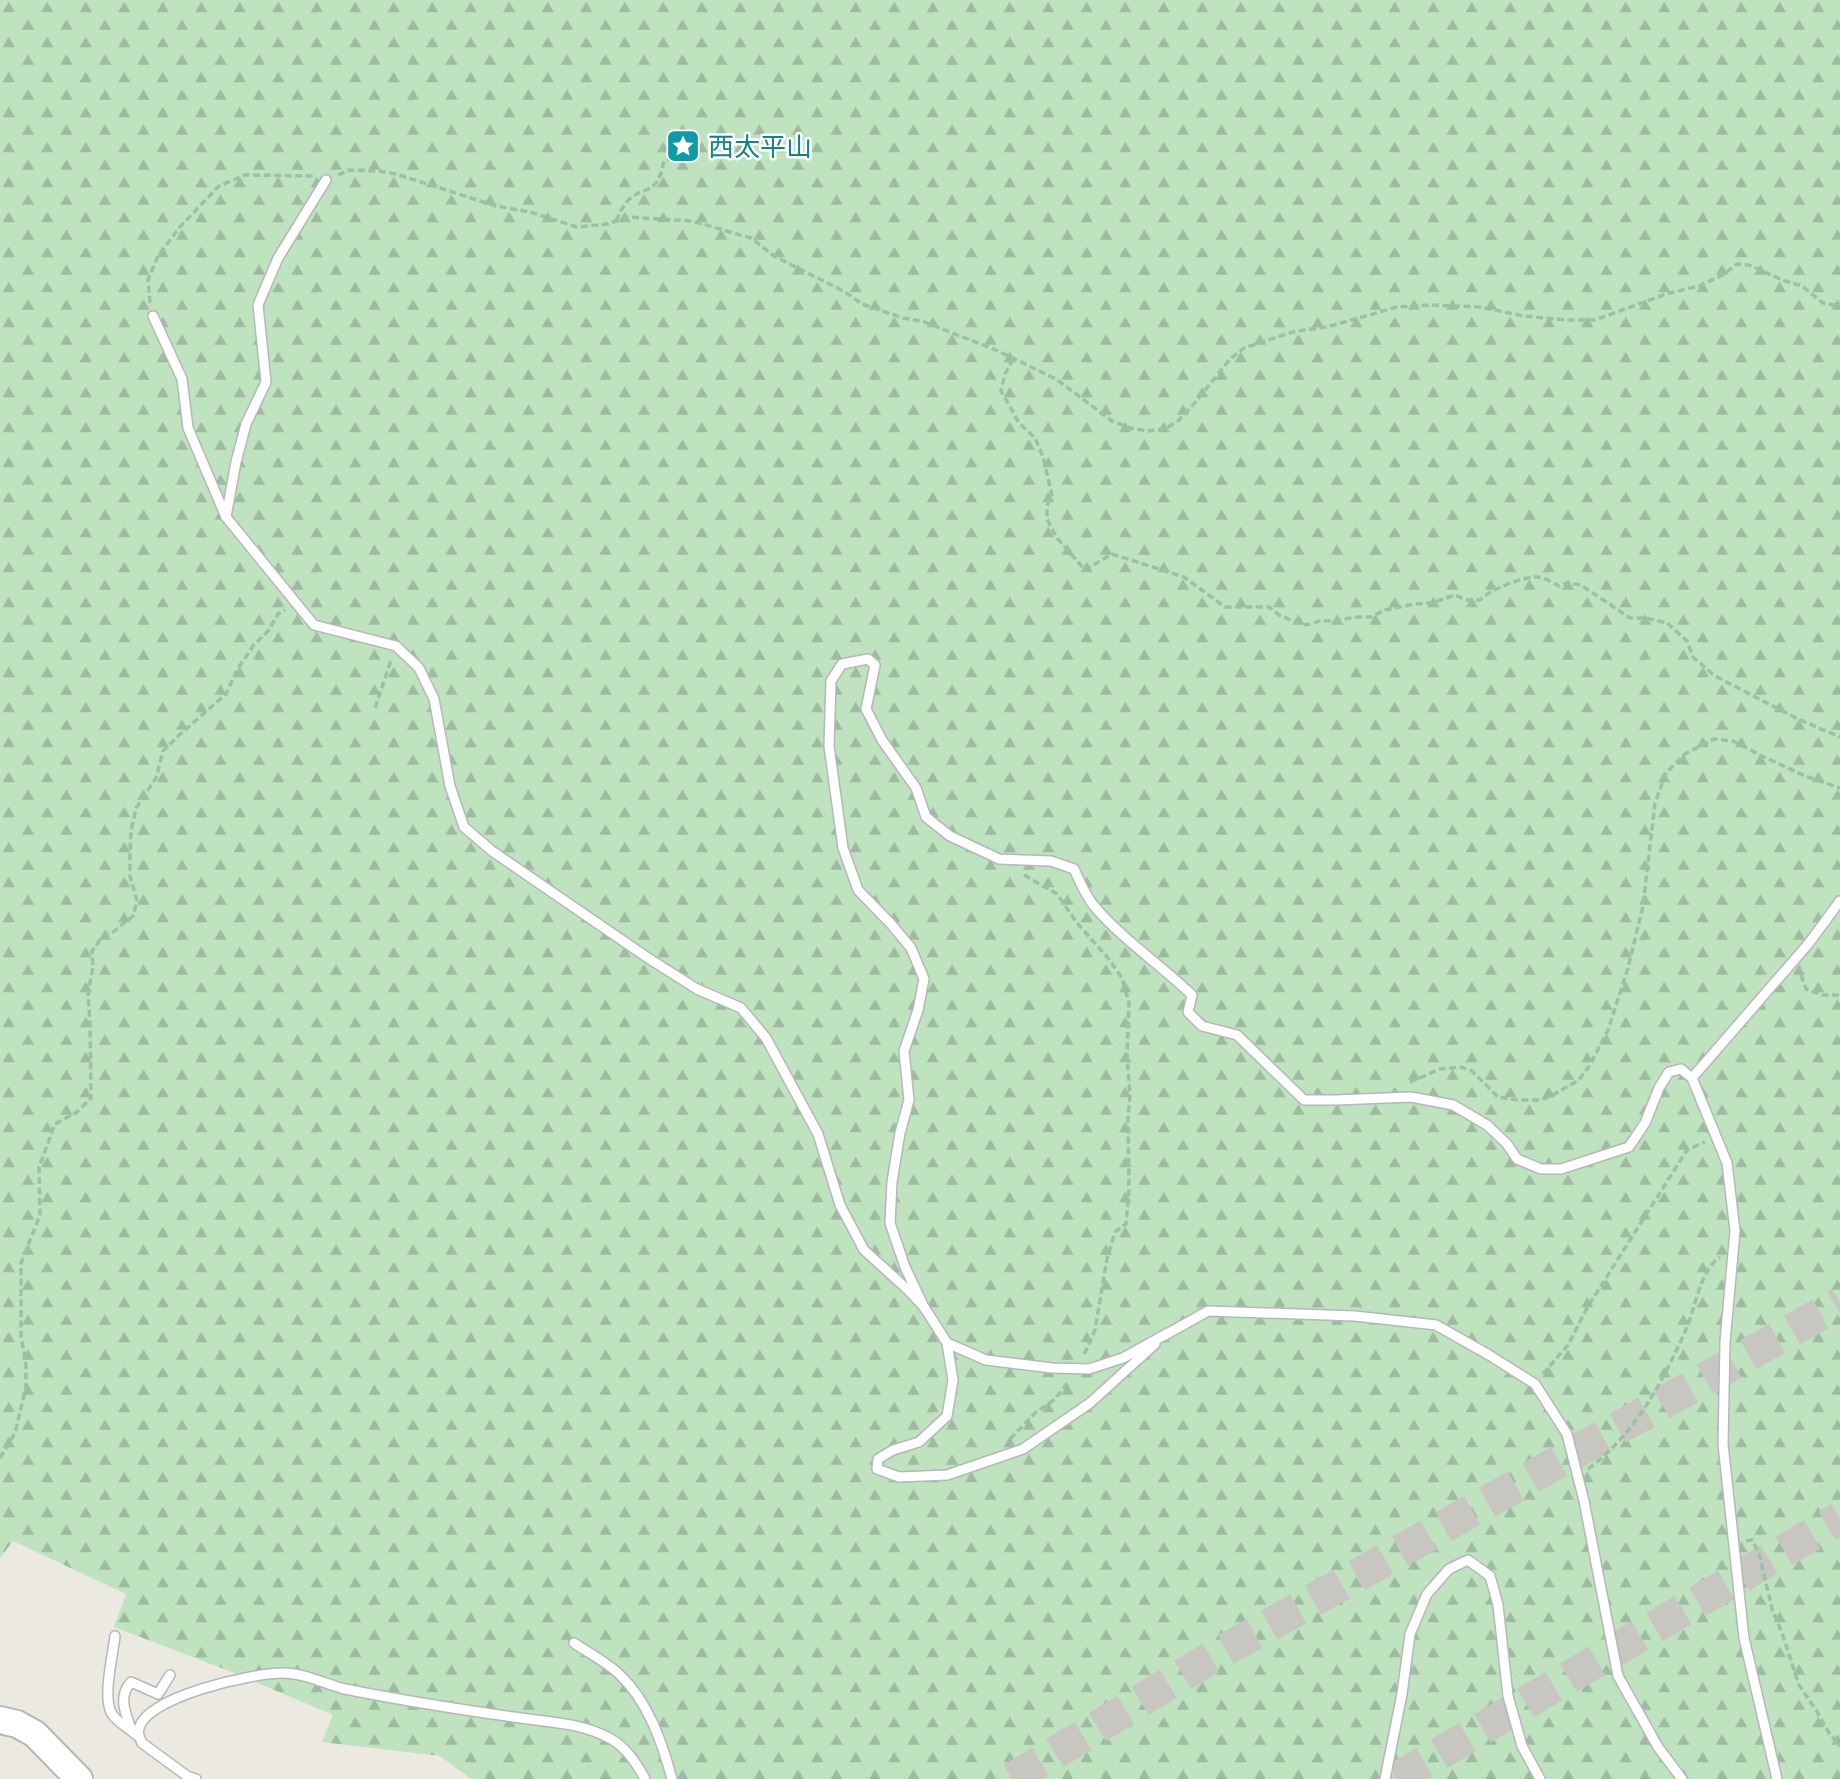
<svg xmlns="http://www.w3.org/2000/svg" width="1840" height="1779" font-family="Mulish,'Noto Sans SC',sans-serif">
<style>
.forest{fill:url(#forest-firs)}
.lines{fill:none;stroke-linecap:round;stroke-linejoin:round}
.highway-tunnel{stroke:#c8c6c1;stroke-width:33;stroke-dasharray:33 17;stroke-linecap:butt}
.lane-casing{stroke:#b4b7bb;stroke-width:12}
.secondary-casing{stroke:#b3b6bb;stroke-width:30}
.path{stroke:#99c2a5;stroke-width:3.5;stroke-dasharray:7 3.5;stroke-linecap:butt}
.lane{stroke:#fff;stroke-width:9}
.secondary{stroke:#fff;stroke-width:26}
.labels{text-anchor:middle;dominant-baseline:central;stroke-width:5;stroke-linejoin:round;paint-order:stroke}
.culture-label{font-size:26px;fill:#0d838f;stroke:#fff;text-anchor:start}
</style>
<defs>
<pattern id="forest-firs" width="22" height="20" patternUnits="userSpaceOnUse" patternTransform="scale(1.75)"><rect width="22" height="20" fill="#bfe2bf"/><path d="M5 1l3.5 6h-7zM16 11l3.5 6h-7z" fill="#9eba9f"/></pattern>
</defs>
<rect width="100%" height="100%" fill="#ece9e1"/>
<polygon class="forest" points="0,0 1840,0 1840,1779 471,1779 440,1756 322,1742 333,1715 237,1674 114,1627 126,1594 13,1541 0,1558"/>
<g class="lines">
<g class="highway-tunnel">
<polyline points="1012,1779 1209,1659 1840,1303"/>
<polyline points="1396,1779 1840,1518"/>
</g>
<g class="lane-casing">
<g id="lane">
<polyline points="153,316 182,379 188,428 226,517 314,625 396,646 419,668 434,699 450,786 464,827 492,851 648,958 697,989 741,1008 766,1038 818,1134 840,1205 864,1250 907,1289 924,1307 947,1343 986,1360 1052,1368 1089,1369 1123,1358 1168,1333"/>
<polyline points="226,517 236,462 246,424 266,382 258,305 278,258 326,180"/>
<polyline points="1692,1078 1809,943 1840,901"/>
<path d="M924,1307l-19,-40 -15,-44 2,-41 8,-49 9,-33 -5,-49 14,-41 6,-31 -13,-31 -20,-24 -33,-34 -15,-42 -14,-102 2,-65 11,-17 26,-5 7,6 -9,44 16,31 34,48 10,29 24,19 49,23 52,2 23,8c6,13 12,28 21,38 28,33 66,58 97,88l-4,17 14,14 35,9 67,65h32l75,-3 42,8 34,20 20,19 10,15 24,10h20l68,-22 16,-24 14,-35 10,-16 12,-3 11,9 35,85 8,68 -10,111 -2,102 21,194 33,141"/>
<polyline points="1165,1335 1208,1311 1355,1316 1436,1325 1489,1355 1535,1384 1567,1434 1584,1501 1618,1676 1658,1747 1682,1779"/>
<polyline points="947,1343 953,1380 947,1416 919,1442 893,1450 878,1459 877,1469 899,1477 947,1475 1023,1449 1090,1403 1155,1344"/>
<path d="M115,1636c-2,18 -13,63 -3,78 6,9 19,16 26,22"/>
<path d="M574,1643c15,10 32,19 45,31 29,27 43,68 53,105"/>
<path d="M131,1729c-6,-17 -13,-33 0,-47l27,12 12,-19"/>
<path d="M196,1779l-9,-3 -45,-33c-2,-5 -5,-9 -3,-15 9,-32 114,-55 144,-55 22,0 41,11 62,16 55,11 112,20 168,28 33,5 68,5 98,22 15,8 26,25 34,40"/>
<polyline points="1385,1779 1402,1694 1410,1634 1427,1594 1449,1569 1468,1560 1490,1576 1498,1605 1508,1696 1522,1746 1540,1779"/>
</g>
</g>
<g class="secondary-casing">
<polyline id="secondary" points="0,1720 17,1724 35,1734 79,1779"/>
</g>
<g class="path">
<polyline points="338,175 349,170 378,171 396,174 496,206 530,212 577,227 607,224 627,217 692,221 751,238 774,256 845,292 862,304 903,318 922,321 996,350 1056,379 1112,421 1130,428 1148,431 1165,429 1178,421 1194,404 1230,359 1244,348 1296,331 1327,327 1397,307 1432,305 1480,307 1524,316 1567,320 1595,320 1666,294 1699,286 1723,275 1737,264 1749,265 1785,281 1802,286 1823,303 1840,306"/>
<path d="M616,221c4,-9 8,-18 16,-24 6,-5 14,-6 20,-10 8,-6 10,-17 12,-26l18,-5"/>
<polyline points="150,303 148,280 158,256 179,228 219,186 245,175 315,176"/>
<path d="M1013,359l-8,15 -4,17 18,32 16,15 8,19 9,38 -5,11v13l10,19 28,32 27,-16 72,23 41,30h44l10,8 23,10 10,-1 7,-3h15l22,-4h15l14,-7 30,-6 17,-1 23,-8 11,5h14c9,-10 44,-24 58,-23 6,0 15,6 21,9l8,-3 14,2 49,33h16l21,5 20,18 6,16 22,19 83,43 42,18"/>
<polyline points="375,708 391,660"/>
<polyline points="1024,875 1057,894 1077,923 1108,958 1122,978 1129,1003 1127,1057 1130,1095 1128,1117 1129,1189 1126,1224 1115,1232 1107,1259 1095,1330 1083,1357"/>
<polyline points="1801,975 1806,989 1822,995 1840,995"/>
<polyline points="1410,1082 1440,1069 1461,1067 1472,1071 1498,1097 1518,1100 1540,1100 1551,1096 1579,1080 1590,1065 1608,1030 1628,968 1643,906 1655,803 1666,773 1685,754 1714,739 1733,741 1762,756 1805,776 1840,788"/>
<polyline points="1543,1374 1568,1345 1587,1308 1687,1150 1705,1142"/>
<polyline points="1010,1439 1035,1413 1055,1399 1069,1381"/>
<polyline points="0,1458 15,1433 26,1387 26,1365 21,1336 21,1263 40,1215 39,1167 55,1124 77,1112 91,1098 90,1024 88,994 93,967 92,951 102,937 113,932 133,916 137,901 130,876 130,856 131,831 136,808 156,778 163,751 177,737 226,694 237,670 253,646 268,631 278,614 285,610"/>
<path d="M1588,1469c46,-34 73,-84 96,-135 11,-22 15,-63 36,-77"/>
<polyline points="1746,1541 1752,1540 1759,1553 1772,1609 1782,1633 1799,1685 1816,1710 1829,1733 1840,1746"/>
</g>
<use href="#lane" class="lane"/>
<use href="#secondary" class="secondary"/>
</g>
<defs>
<g id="sight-square" transform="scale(1.75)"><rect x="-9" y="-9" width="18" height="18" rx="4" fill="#0f9aa8" stroke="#fff"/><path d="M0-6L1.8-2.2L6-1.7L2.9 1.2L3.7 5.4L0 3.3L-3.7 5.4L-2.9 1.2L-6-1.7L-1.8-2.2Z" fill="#fff"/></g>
</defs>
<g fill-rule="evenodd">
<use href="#sight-square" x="683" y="146"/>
</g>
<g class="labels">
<g class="culture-label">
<text x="708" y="146">西太平山</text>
</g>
</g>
</svg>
